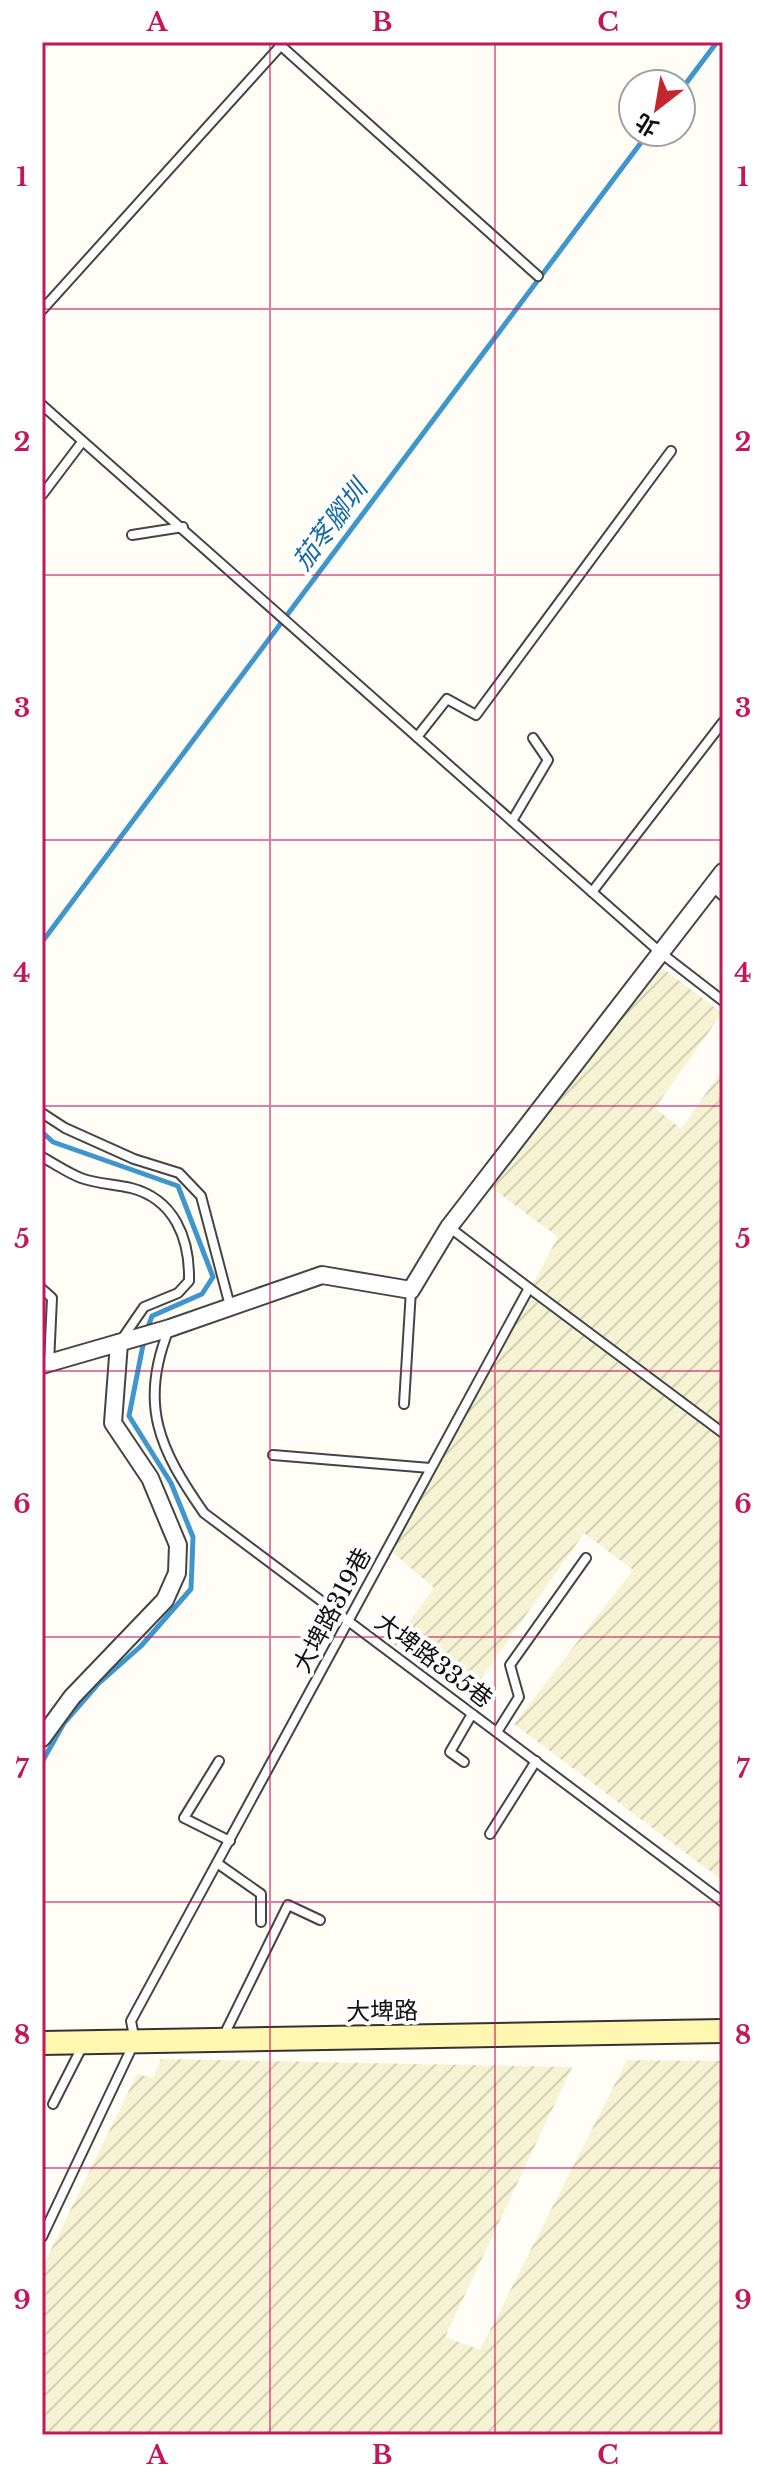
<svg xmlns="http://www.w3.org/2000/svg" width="765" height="2477" font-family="'Libre Baskerville','Noto Sans TC',serif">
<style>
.farmland{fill:url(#farmland-furrows)}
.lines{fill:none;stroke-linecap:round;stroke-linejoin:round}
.stream{stroke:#3f96cf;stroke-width:5}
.service-casing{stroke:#444;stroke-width:12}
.minor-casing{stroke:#444;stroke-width:20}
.secondary-casing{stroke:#333;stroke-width:26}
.service{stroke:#fff;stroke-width:8}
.minor{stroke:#fff;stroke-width:16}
.secondary{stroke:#fff6b0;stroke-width:22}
.grid{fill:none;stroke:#c2185b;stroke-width:2;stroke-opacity:0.55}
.labels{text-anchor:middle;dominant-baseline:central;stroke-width:8;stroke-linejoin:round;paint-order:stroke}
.street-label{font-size:24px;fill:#111;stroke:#fff}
.water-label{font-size:26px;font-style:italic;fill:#1768a6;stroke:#fff}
.neatline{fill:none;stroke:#c2185b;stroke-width:3}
.grid-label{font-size:26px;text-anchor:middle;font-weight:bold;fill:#c2185b}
</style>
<defs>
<pattern id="farmland-furrows" width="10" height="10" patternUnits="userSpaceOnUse" patternTransform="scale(2)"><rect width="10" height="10" fill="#f6f3d4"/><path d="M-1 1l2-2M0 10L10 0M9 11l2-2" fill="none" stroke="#d2cfb5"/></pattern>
</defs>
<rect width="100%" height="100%" fill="#fffdf5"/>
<g class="farmland">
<polygon points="661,967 722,1013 655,1108 681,1129 723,1069 723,1881 514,1724 633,1570 584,1533 472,1691 393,1644 434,1588 391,1551 558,1237 492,1188"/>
<polygon points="161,2059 572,2067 445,2337 480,2350 627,2060 723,2061 723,2435 42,2435 42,2268 137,2074 153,2078"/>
</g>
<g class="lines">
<g class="stream">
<polyline points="681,90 717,42"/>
<polyline points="42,942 649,132"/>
<polyline points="42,1132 53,1142 178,1186 213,1277 202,1294 152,1316 147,1330"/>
<polyline points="42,1762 64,1723 98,1684 141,1646 191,1589 193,1537 171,1483 129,1416 144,1340"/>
</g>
<g class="service-casing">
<g id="service">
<polyline points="279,44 538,276"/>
<polyline points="42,310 284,42"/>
<polyline points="42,405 661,953 723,1001"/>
<polyline points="42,495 82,442"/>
<polyline points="132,535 183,527"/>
<polyline points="417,737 447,699 476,715 671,451"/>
<polyline points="512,821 548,760 533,738"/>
<polyline points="712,886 723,896"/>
<polyline points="592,892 723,722"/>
<polyline points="42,1113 65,1128 134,1159 179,1173 201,1196 230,1306"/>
<path d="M42,1157c13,7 26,16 39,21 16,6 34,6 50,10 43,11 59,50 58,93l-11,12 -34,14 -22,32"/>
<polyline points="529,1288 723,1433"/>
<polyline points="42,1289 52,1298 49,1363"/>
<path d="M169,1329c-31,76 -9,121 35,184l519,389"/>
<polyline points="404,1404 411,1290"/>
<polyline points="273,1455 430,1468"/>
<polyline points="497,1732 519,1697 510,1665 586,1558"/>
<polyline points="219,1761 184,1818 230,1841"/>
<polyline points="464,1762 450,1752 472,1714"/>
<polyline points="490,1834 536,1761"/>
<polyline points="217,1863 261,1894 261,1922"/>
<polyline points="224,2035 288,1905 320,1920"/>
<polyline points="53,2104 82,2047"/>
<polyline points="42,2237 135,2041 131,2021 529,1288 449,1227"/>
</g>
</g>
<g class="minor-casing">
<g id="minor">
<polyline points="42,1365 170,1328 322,1275 411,1290 449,1227 723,872"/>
<polyline points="42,1738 72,1697 165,1600 177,1573 178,1545 150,1478 113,1423 119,1343"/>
</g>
</g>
<g class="secondary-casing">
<polyline id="secondary" points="42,2043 723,2031"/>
</g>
<use href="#service" class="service"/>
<use href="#minor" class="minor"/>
<use href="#secondary" class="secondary"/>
</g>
<path class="grid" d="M270,42v2393M495,42v2393M42,309h681M42,575h681M42,840h681M42,1106h681M42,1371h681M42,1637h681M42,1902h681M42,2168h681"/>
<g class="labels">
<g class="street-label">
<text transform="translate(332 1610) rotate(-62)">大埤路319巷</text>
<text transform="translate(434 1660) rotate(37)">大埤路335巷</text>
<text transform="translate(382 2011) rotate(-1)">大埤路</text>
</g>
<g class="water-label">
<text transform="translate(330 525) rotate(-53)">茄苳腳圳</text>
</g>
</g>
<rect width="765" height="2477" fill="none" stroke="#ffffff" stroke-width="88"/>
<g transform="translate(657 108) rotate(211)"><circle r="38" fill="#ffffff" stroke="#a0a0a0" stroke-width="2"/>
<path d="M0-6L14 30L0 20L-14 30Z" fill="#c4262e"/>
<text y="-12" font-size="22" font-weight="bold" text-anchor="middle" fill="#111111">北</text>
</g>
<rect x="44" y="44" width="677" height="2389" class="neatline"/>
<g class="grid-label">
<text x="157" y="31">A</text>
<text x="382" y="31">B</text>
<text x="608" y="31">C</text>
<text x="22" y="186">1</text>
<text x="743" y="186">1</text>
<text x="22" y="451">2</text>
<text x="743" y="451">2</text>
<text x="22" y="717">3</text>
<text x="743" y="717">3</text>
<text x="22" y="982">4</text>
<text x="743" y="982">4</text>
<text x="22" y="1248">5</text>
<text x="743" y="1248">5</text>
<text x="22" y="1513">6</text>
<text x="743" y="1513">6</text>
<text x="22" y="1778">7</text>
<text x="743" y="1778">7</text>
<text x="22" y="2044">8</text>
<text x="743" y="2044">8</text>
<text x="22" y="2309">9</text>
<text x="743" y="2309">9</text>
<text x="157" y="2464">A</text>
<text x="382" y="2464">B</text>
<text x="608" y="2464">C</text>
</g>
</svg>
